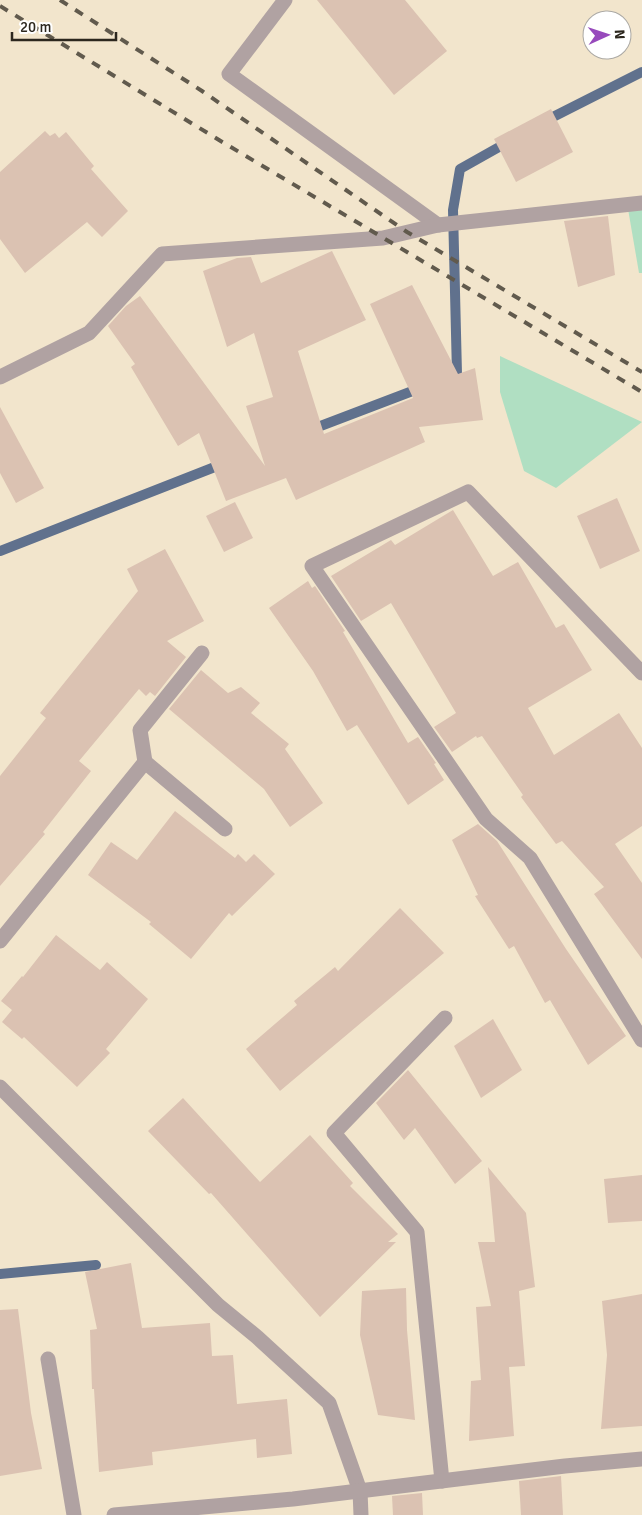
<svg xmlns="http://www.w3.org/2000/svg" width="642" height="1515" font-family="Signika,sans-serif">
<style>
.green{fill:#b0dfc2}
.lines{fill:none;stroke-linecap:round;stroke-linejoin:round}
.stream{stroke:#60718d;stroke-width:10}
.building{fill:#dbc2b2}
.minor{stroke:#b0a2a2;stroke-width:15}
.rail{stroke:#615a4d;stroke-width:4;stroke-dasharray:9 9;stroke-linecap:butt}
</style>
<rect width="100%" height="100%" fill="#f2e5cc"/>
<g class="green">
<polygon points="628,209 642,209 642,273 639,273"/>
<polygon points="500,356 642,422 556,488 524,471 500,392"/>
</g>
<g class="lines">
<g class="stream">
<polyline points="543,122 642,72"/>
<polyline points="446,378 457,374 453,210 460,169 508,142"/>
<polyline points="310,430 423,387"/>
<polyline points="0,551 225,463"/>
<polyline points="0,1274 96,1265"/>
</g>
</g>
<g class="building">
<polygon points="317,0 405,0 447,51 394,95"/>
<polygon points="551,109 573,152 516,182 494,139"/>
<polygon points="45,131 50,136 55,133 59,138 66,132 94,166 91,169 128,211 102,237 87,222 25,273 0,239 0,172"/>
<polygon points="608,216 615,275 578,287 564,221"/>
<polygon points="332,251 366,320 298,351 324,434 413,398 370,304 412,285 458,374 475,368 483,420 419,427 425,442 296,500 286,478 226,501 199,433 178,446 131,367 135,364 108,326 126,306 140,296 265,466 246,406 273,397 254,333 227,347 203,271 237,258 251,257 261,283"/>
<polygon points="0,407 44,488 16,503 0,473"/>
<polygon points="617,498 640,551 600,569 577,516"/>
<polygon points="235,502 253,538 224,552 206,516"/>
<polygon points="453,510 493,576 518,562 556,628 564,624 592,670 528,708 554,755 619,713 642,748 642,826 615,844 642,883 642,959 594,894 604,887 562,841 556,844 521,797 523,795 482,736 477,738 476,736 452,752 434,727 456,713 391,603 361,621 331,576 391,540 395,545"/>
<polygon points="165,549 204,621 167,641 186,657 155,696 150,692 146,696 139,689 79,761 91,771 43,832 45,834 0,886 0,776 46,718 40,713 138,591 127,569"/>
<polygon points="308,581 312,588 315,586 345,631 343,632 408,743 418,737 436,763 434,764 444,780 408,805 357,725 347,731 313,671 269,608"/>
<polygon points="201,670 228,693 241,687 260,703 251,713 289,744 285,749 323,803 290,827 264,789 169,709"/>
<polygon points="175,811 235,858 238,854 246,862 254,854 275,874 232,916 229,913 191,959 149,924 151,922 88,875 111,842 137,860"/>
<polygon points="478,824 497,841 566,949 626,1036 588,1065 550,1000 545,1003 514,946 509,949 475,896 478,895 452,840"/>
<polygon points="400,908 444,953 280,1091 246,1049 297,1005 294,1001 335,967 338,971"/>
<polygon points="56,935 100,970 107,962 148,999 106,1049 110,1053 77,1087 24,1037 22,1039 2,1022 12,1010 1,1001 22,976 23,977"/>
<polygon points="493,1019 522,1070 481,1098 454,1046"/>
<polygon points="408,1070 482,1161 455,1184 415,1128 404,1140 376,1103"/>
<polygon points="183,1098 260,1182 310,1135 353,1183 350,1186 398,1234 388,1242 396,1242 320,1317 211,1193 209,1194 148,1131"/>
<polygon points="488,1167 526,1213 535,1287 519,1291 525,1366 509,1367 514,1436 469,1441 471,1381 481,1380 476,1307 491,1306 478,1242 495,1242"/>
<polygon points="642,1175 642,1221 608,1223 604,1179"/>
<polygon points="131,1263 142,1328 210,1323 212,1356 233,1355 237,1404 287,1399 292,1454 257,1458 256,1439 152,1452 153,1465 99,1472 94,1389 92,1389 90,1330 97,1329 85,1272"/>
<polygon points="406,1288 407,1330 415,1420 378,1415 360,1335 362,1291"/>
<polygon points="642,1294 642,1426 601,1429 607,1355 602,1301"/>
<polygon points="18,1309 31,1413 42,1469 0,1476 0,1310"/>
<polygon points="561,1476 563,1515 521,1515 519,1481"/>
<polygon points="422,1493 423,1515 393,1515 392,1496"/>
</g>
<g class="lines">
<g class="minor">
<polyline points="285,0 229,74 438,225"/>
<polyline points="0,377 89,333 162,254 383,238 438,225 642,203"/>
<polyline points="642,673 468,492 312,566 486,819 530,858 642,1040"/>
<polyline points="145,762 225,829"/>
<polyline points="0,941 145,762 140,730 202,653"/>
<polyline points="0,1087 218,1305 257,1337 329,1403 360,1491 361,1515"/>
<polyline points="48,1359 74,1515"/>
<polyline points="442,1481 417,1232 334,1133 445,1018"/>
<polyline points="114,1515 293,1499 565,1466 642,1459"/>
</g>
<g class="rail">
<polyline points="60,0 202,91 407,232 642,372"/>
<polyline points="0,6 219,140 642,392"/>
</g>
</g>
<g transform="translate(607 35) rotate(87)"><circle r="24" fill="#ffffff" stroke="#aba9a5"/>
<path d="M0-4L9 19L0 12L-9 19Z" fill="#974abc"/>
<text y="-8" font-size="14" font-weight="bold" text-anchor="middle" fill="#2c271e">N</text>
</g>
<path d="M12 32v8h104v-8" fill="none" stroke="#2c271e" stroke-width="2.5"/>
<text x="20" y="32" font-size="15" fill="#2c271e" stroke="#ffffff" stroke-width="4" paint-order="stroke">20 m</text>
</svg>
